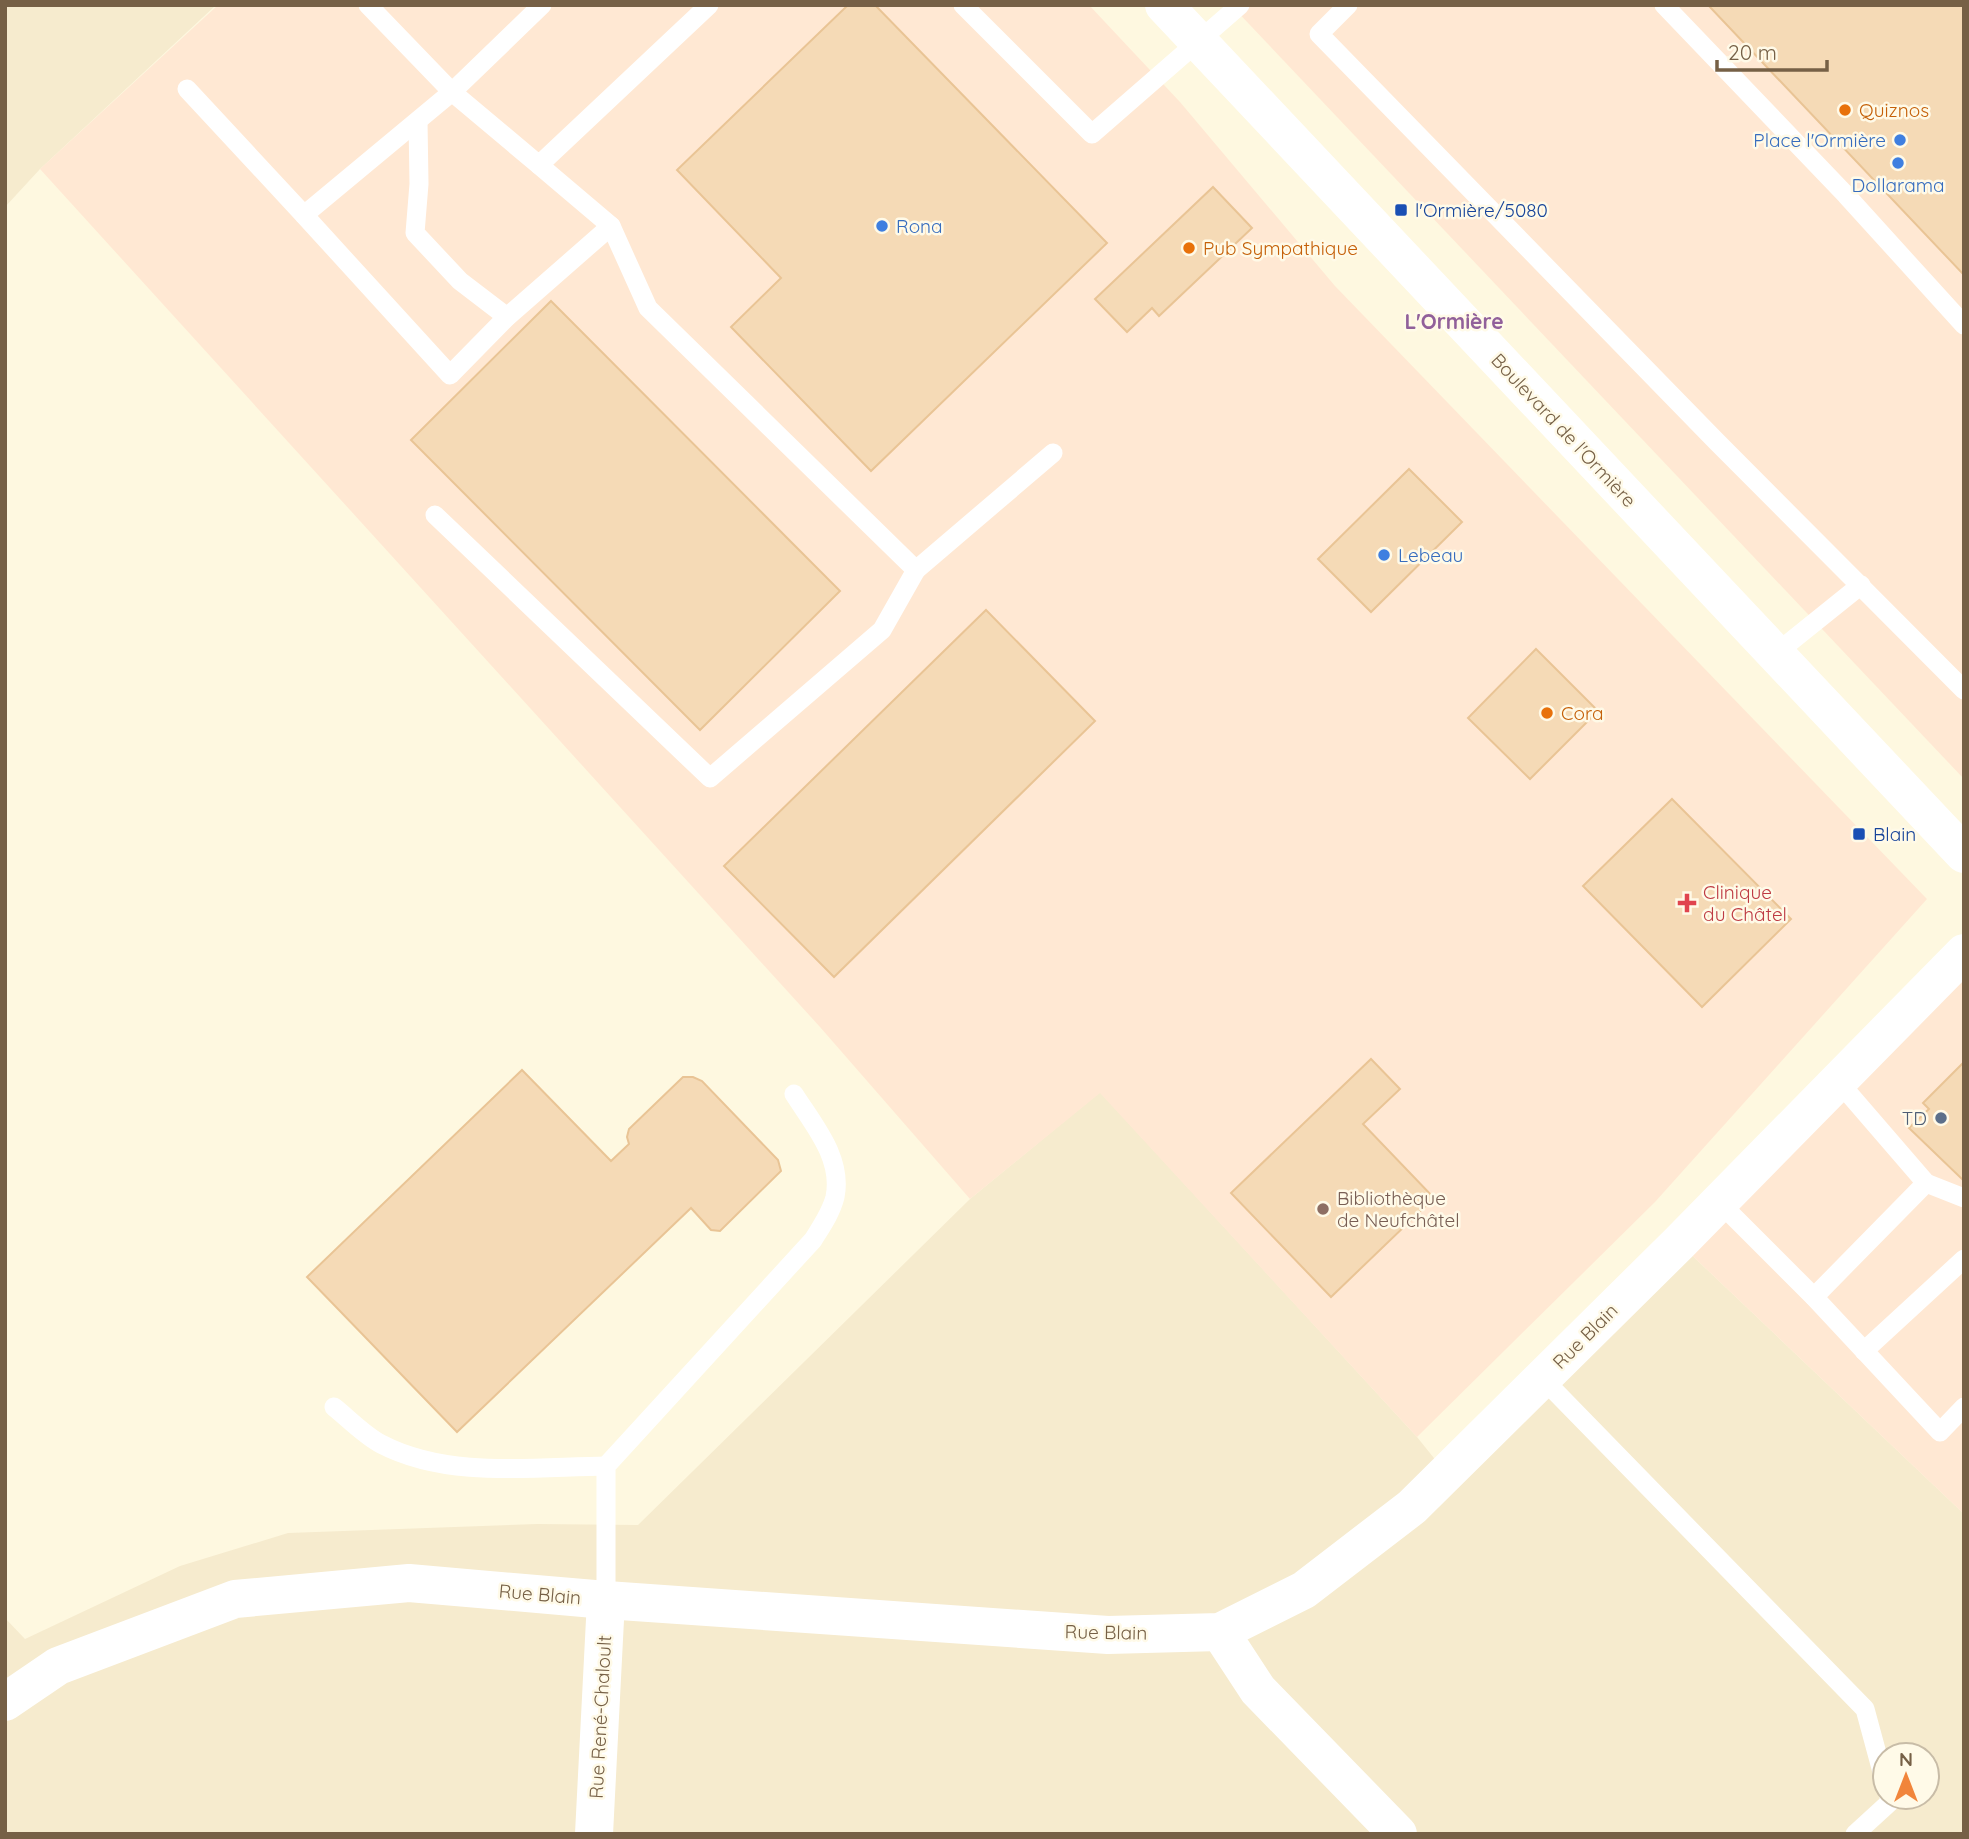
<svg xmlns="http://www.w3.org/2000/svg" width="1969" height="1839" font-family="Quicksand,sans-serif">
<style>
.residential{fill:#f6ebce;fill-rule:evenodd}
.commercial{fill:#ffe8d3}
.building{fill:#f5dab6;stroke:#e9c495;stroke-width:2}
.lines{fill:none;stroke-linecap:round;stroke-linejoin:round}
.service{stroke:#fff;stroke-width:19}
.minor{stroke:#fff;stroke-width:38}
.secondary{stroke:#fff;stroke-width:38}
.food-dot{fill:#e8710a;stroke:#fffae8;stroke-width:2.5}
.shop-dot{fill:#3f7fe0;stroke:#fffae8;stroke-width:2.5}
.transit-dot{fill:#1a4fb4;stroke:#fffae8;stroke-width:2.5}
.health-dot{fill:#e0444e;stroke:#fffae8;stroke-width:2.5}
.service-dot{fill:#5c6f8a;stroke:#fffae8;stroke-width:2.5}
.education-dot{fill:#8d6e63;stroke:#fffae8;stroke-width:2.5}
.labels{text-anchor:middle;dominant-baseline:central;stroke-width:5;stroke-linejoin:round;paint-order:stroke}
.food-label{font-size:19px;fill:#c56008;stroke:#fffae8;text-anchor:start}
.shop-label{font-size:19px;fill:#366cbe;stroke:#fffae8;text-anchor:start}
.transit-label{font-size:19px;fill:#164399;stroke:#fffae8;text-anchor:start}
.street-label{font-size:19px;fill:#766046;stroke:#fffae8}
.health-label{font-size:19px;fill:#be3a42;stroke:#fffae8;text-anchor:start}
.service-label{font-size:19px;fill:#4e5e75;stroke:#fffae8;text-anchor:end}
.education-label{font-size:19px;fill:#785e54;stroke:#fffae8;text-anchor:start}
.neighbourhood-label{font-size:21px;font-weight:bold;fill:#91609a;stroke:#fffae8}
</style>
<rect width="100%" height="100%" fill="#fef8e0"/>
<g class="residential">
<polygon points="5,5 216,5 40,169 5,207"/>
<path d="M1100,1092l317,345 29,36 233,-230 285,271v320h-1959v-216l20,21 155,-73 108,-33 249,-9 101,1 332,-326zM1885,1755h42v42h-42z"/>
</g>
<g class="commercial">
<polygon points="218,5 1089,5 1180,102 1335,286 1927,899 1655,1202 1417,1437 1100,1093 970,1199 820,1027 40,169"/>
<polygon points="1231,5 1964,5 1964,779"/>
<polygon points="1964,953 1964,1514 1679,1243"/>
</g>
<g class="building">
<polygon points="848,5 875,5 1107,243 871,471 731,327 781,278 677,170"/>
<polygon points="1708,5 1964,5 1964,275"/>
<polygon points="1213,187 1252,228 1159,316 1152,308 1127,332 1095,299"/>
<polygon points="551,301 840,591 700,730 411,440"/>
<polygon points="1409,469 1462,522 1371,612 1318,559"/>
<polygon points="986,610 1095,721 834,977 724,866"/>
<polygon points="1536,649 1598,711 1530,779 1468,718"/>
<polygon points="1672,799 1791,919 1702,1007 1583,886"/>
<polygon points="1371,1059 1400,1089 1363,1124 1434,1198 1331,1297 1231,1193"/>
<polygon points="1964,1062 1964,1181 1909,1128 1929,1109 1923,1103"/>
<polygon points="522,1070 611,1161 629,1144 627,1137 629,1129 683,1077 693,1077 702,1081 778,1160 781,1171 720,1231 711,1230 691,1208 457,1432 307,1277"/>
</g>
<g class="lines">
<g class="service">
<polyline points="368,5 452,92 542,5"/>
<polyline points="963,5 1092,134 1240,5"/>
<polyline points="1348,5 1319,34 1717,442 1964,690"/>
<polyline points="1664,5 1846,195 1964,325"/>
<polyline points="187,89 304,215 452,92 539,165 709,5"/>
<polyline points="418,121 419,184 415,233 460,281 507,317"/>
<polyline points="539,165 611,226 648,308 916,570 1053,453"/>
<polyline points="304,215 450,375 507,317 611,226"/>
<polyline points="435,515 710,778 882,630 916,570"/>
<polyline points="1775,654 1861,585"/>
<polyline points="1926,1183 1964,1198"/>
<polyline points="1719,1202 1814,1297 1926,1183 1838,1081"/>
<polyline points="1814,1297 1940,1432 1964,1407"/>
<polyline points="1864,1351 1964,1259"/>
<polyline points="1543,1379 1865,1709 1885,1783"/>
<path d="M334,1407c15,12 30,28 47,37 67,35 152,23 225,22"/>
<path d="M606,1600v-134l207,-226c8,-13 18,-27 22,-43 8,-39 -22,-73 -41,-103"/>
<polyline points="1855,1834 1890,1802 1889,1797"/>
</g>
<g class="minor">
<polyline points="1220,1632 1258,1690 1398,1834"/>
<polyline points="5,1702 58,1666 235,1599 409,1583 606,1600 1108,1635 1220,1632 1304,1590 1412,1507 1679,1243 1964,953"/>
<polyline points="594,1834 606,1600"/>
</g>
<polyline class="secondary" points="1164,5 1964,854"/>
</g>
<g class="food-dot">
<circle cx="1845" cy="110" r="7"/>
<circle cx="1189" cy="248" r="7"/>
<circle cx="1547" cy="713" r="7"/>
</g>
<g class="shop-dot">
<circle cx="1900" cy="140" r="7"/>
<circle cx="1898" cy="163" r="7"/>
<circle cx="882" cy="226" r="7"/>
<circle cx="1384" cy="555" r="7"/>
</g>
<g class="transit-dot">
<rect x="1394" y="203" width="14" height="14" rx="3.5"/>
<rect x="1852" y="827" width="14" height="14" rx="3.5"/>
</g>
<path class="health-dot" d="M1683.5 892.5h7v7h7v7h-7v7h-7v-7h-7v-7h7z"/>
<circle class="service-dot" cx="1941" cy="1118" r="7"/>
<circle class="education-dot" cx="1323" cy="1209" r="7"/>
<g class="labels">
<g class="food-label">
<text x="1859" y="110">Quiznos</text>
<text x="1203" y="248">Pub Sympathique</text>
<text x="1561" y="713">Cora</text>
</g>
<g class="shop-label">
<text x="1886" y="140" text-anchor="end">Place l'Ormière</text>
<text x="1898" y="185" text-anchor="middle">Dollarama</text>
<text x="896" y="226">Rona</text>
<text x="1398" y="555">Lebeau</text>
</g>
<g class="transit-label">
<text x="1415" y="210">l'Ormière/5080</text>
<text x="1873" y="834">Blain</text>
</g>
<g class="street-label">
<text transform="translate(1564 430) rotate(47)">Boulevard de l'Ormière</text>
<text transform="translate(1585 1336) rotate(-45)">Rue Blain</text>
<text transform="translate(540 1594) rotate(5)">Rue Blain</text>
<text transform="translate(1106 1632) rotate(1)">Rue Blain</text>
<text transform="translate(600 1717) rotate(-87)">Rue René-Chaloult</text>
</g>
<g class="health-label">
<text x="1703" y="892">Clinique<tspan x="1703" dy="22">du Châtel</tspan></text>
</g>
<g class="service-label">
<text x="1927" y="1118">TD</text>
</g>
<g class="education-label">
<text x="1337" y="1198">Bibliothèque<tspan x="1337" dy="22">de Neufchâtel</tspan></text>
</g>
<g class="neighbourhood-label">
<text x="1454" y="321">L'Ormière</text>
</g>
</g>
<rect width="1969" height="1839" fill="none" stroke="#766046" stroke-width="14"/>
<g transform="translate(1906 1776)"><circle r="33" fill="#fffae8" stroke="#c8bca7" stroke-width="2"/>
<path d="M0-5L12 26L0 18L-12 26Z" fill="#f1853b"/>
<text y="-10" font-size="19" font-weight="bold" text-anchor="middle" fill="#766046">N</text>
</g>
<path d="M1717 60v10h110v-10" fill="none" stroke="#766046" stroke-width="3.5"/>
<text x="1728" y="60" font-size="21" fill="#766046" stroke="#fffae8" stroke-width="5" paint-order="stroke">20 m</text>
</svg>
